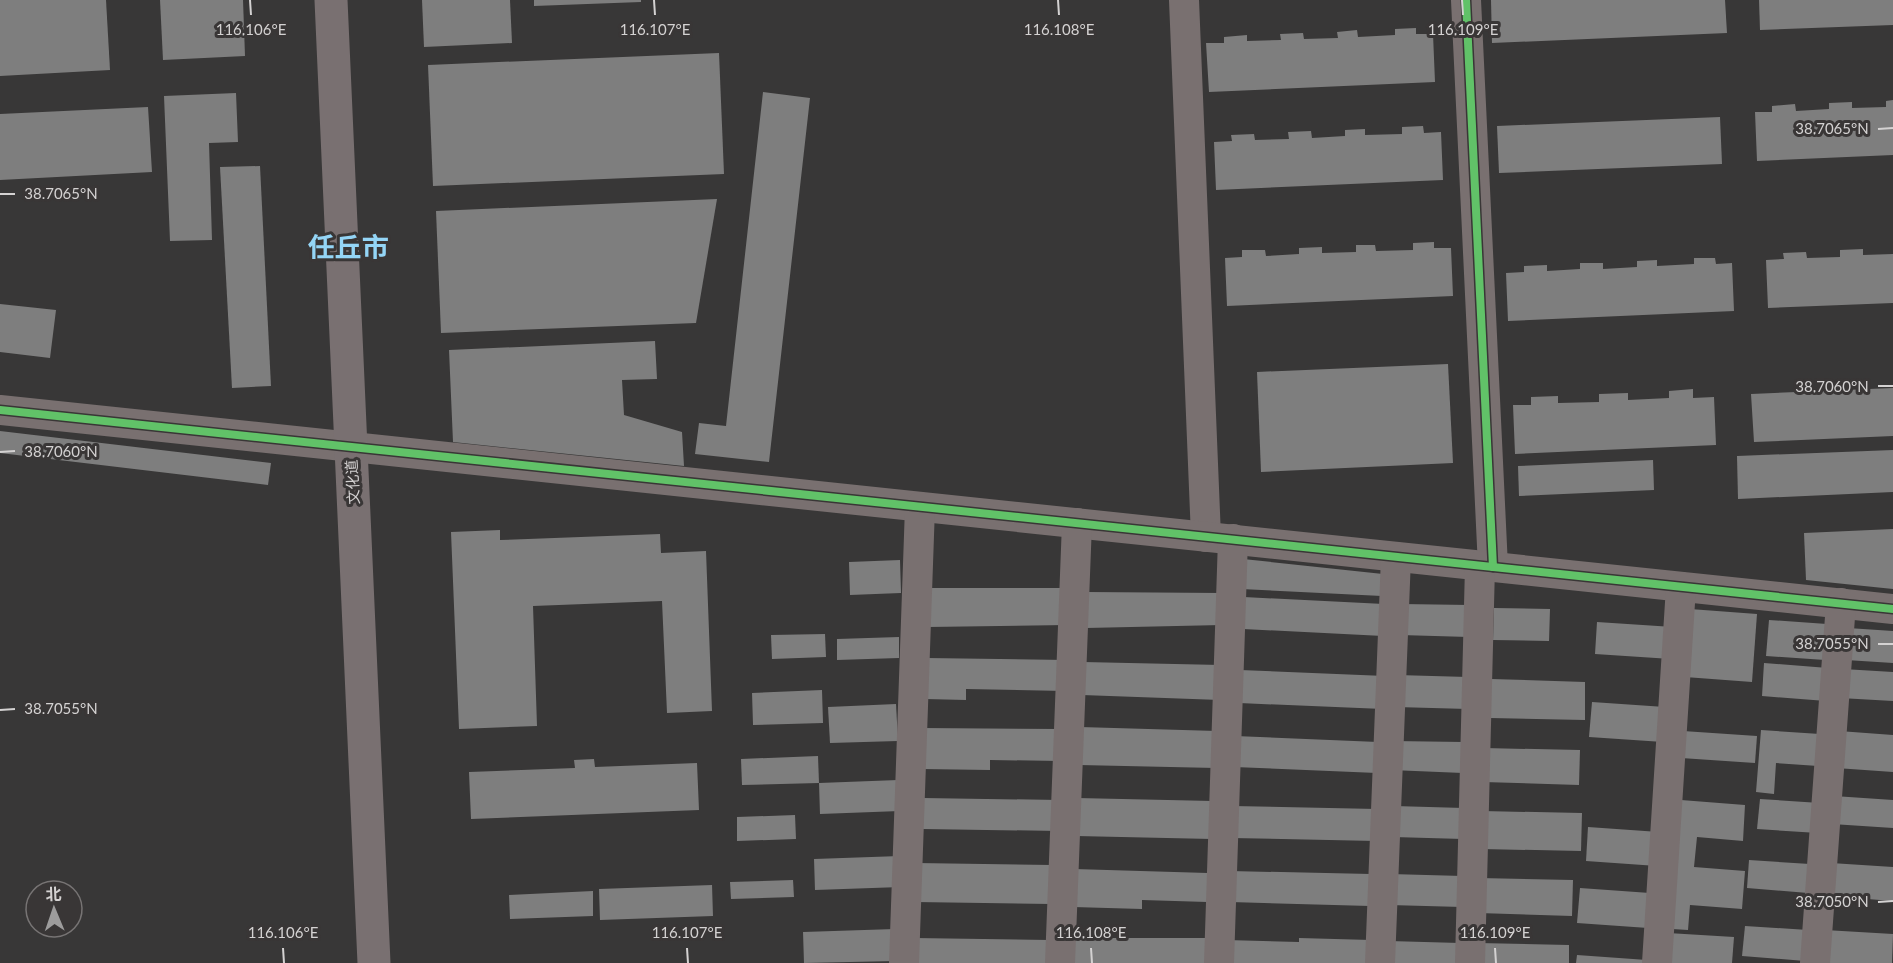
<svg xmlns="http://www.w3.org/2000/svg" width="1893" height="963" font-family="Lato,'Noto Sans SC',sans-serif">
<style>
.building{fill:#7e7e7e}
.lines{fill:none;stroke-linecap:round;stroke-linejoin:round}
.minor{stroke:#797070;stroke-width:30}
.major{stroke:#797071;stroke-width:33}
.cycleway-casing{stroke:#393636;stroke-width:11}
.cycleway{stroke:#61c268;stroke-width:8}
.ticks{fill:none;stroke:#d4d2d2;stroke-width:2}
.labels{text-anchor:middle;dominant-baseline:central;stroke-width:6;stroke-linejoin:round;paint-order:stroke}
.street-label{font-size:15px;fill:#d4d2d2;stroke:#393636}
.town-label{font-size:27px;font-weight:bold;fill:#94d5f6;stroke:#393636}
.ticks-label{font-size:15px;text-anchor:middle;fill:#d4d2d2;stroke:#393636;stroke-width:6;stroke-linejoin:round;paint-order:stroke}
</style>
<rect width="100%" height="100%" fill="#383737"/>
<g class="building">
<polygon points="0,0 106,0 110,70 0,76"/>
<polygon points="160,0 243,0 245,56 163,60"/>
<polygon points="422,0 510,0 512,43 424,47"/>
<polygon points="534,0 641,0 641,2 534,6"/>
<polygon points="1491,0 1725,0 1727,33 1492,43"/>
<polygon points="1759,0 1893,0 1893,25 1760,30"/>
<polygon points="1416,28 1416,34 1433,34 1435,82 1209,92 1206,43 1224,43 1224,37 1247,35 1247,41 1281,40 1280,34 1303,33 1304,39 1338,38 1337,32 1357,30 1358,37 1395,35 1395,29"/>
<polygon points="719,53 724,174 433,186 428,65"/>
<polygon points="763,92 810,98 769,462 695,454 699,423 726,426"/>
<polygon points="236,93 238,142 209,143 212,240 170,241 164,96"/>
<polygon points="1893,100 1893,155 1757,161 1755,112 1772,112 1772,106 1795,104 1796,111 1829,109 1829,103 1852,102 1852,108 1886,107 1886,101"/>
<polygon points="148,107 152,172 0,180 0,114"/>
<polygon points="1720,117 1722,164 1499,173 1497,126"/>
<polygon points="1423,126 1424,133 1441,132 1443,180 1216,190 1214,142 1232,141 1231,135 1254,134 1255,140 1289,139 1288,132 1311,131 1312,138 1345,136 1345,130 1365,129 1365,135 1402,134 1402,127"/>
<polygon points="260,166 271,386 232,388 220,167"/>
<polygon points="717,199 696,323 441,333 436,211"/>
<polygon points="1434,242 1434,248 1451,248 1453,296 1227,306 1225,258 1242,257 1242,250 1265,250 1266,256 1299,254 1299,248 1322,247 1322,253 1356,252 1356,245 1375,245 1376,251 1413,250 1413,243"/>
<polygon points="1863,249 1863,255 1893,254 1893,303 1768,308 1766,260 1784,259 1783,253 1806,252 1807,258 1840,257 1840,250"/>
<polygon points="1694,258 1715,258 1716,264 1732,263 1734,311 1508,321 1506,273 1524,272 1524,266 1547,265 1547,271 1580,269 1580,263 1603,263 1603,269 1637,267 1637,261 1657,260 1657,266 1694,264"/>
<polygon points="0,304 56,310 50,358 0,352"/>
<polygon points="655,341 657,379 622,380 624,415 682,432 684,466 453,442 449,350"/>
<polygon points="1448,364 1453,463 1261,472 1257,372"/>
<polygon points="1893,388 1893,436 1754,442 1751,394"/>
<polygon points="1693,389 1693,398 1714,397 1716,445 1515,454 1513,405 1531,405 1531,397 1558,396 1558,403 1599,402 1599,394 1628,393 1628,400 1669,398 1669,391"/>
<polygon points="0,431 271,463 268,485 0,453"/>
<polygon points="1893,450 1893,492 1738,499 1737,456"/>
<polygon points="1653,460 1654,490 1519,496 1518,466"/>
<polygon points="1893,529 1893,589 1806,580 1804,533"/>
<polygon points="500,530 500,540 660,534 661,553 706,551 712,711 667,713 662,601 533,606 537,726 459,729 451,532"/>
<polygon points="1243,559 1383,574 1382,596 1241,589"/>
<polygon points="900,560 901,593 850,595 849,562"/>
<polygon points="928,588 1067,588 1067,625 928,627"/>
<polygon points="1086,592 1222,593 1222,625 1086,628"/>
<polygon points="1244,597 1384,604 1383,636 1243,629"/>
<polygon points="1401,604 1470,605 1469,637 1400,635"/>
<polygon points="1494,608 1550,609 1549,641 1493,640"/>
<polygon points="1690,609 1757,614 1752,682 1685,677"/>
<polygon points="1769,620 1827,624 1825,660 1766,656"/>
<polygon points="1597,622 1673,627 1671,659 1595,654"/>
<polygon points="1848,628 1893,631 1893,663 1846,660"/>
<polygon points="825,634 826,657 772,659 771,635"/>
<polygon points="899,637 899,658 837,660 837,639"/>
<polygon points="926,658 1066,660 1065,691 966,689 966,700 925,699"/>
<polygon points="1083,662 1221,665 1220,700 1082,695"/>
<polygon points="1764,663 1828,668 1826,701 1762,696"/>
<polygon points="1843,669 1893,672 1893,701 1840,698"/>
<polygon points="1240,670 1385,676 1383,709 1239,703"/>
<polygon points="1397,675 1468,677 1468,709 1396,707"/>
<polygon points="1491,679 1585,682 1585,720 1490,718"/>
<polygon points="822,690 823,723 753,725 752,693"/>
<polygon points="1592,702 1665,707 1663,742 1589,737"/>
<polygon points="896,704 898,741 830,743 828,707"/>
<polygon points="1080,727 1217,731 1216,768 1079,765"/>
<polygon points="921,728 1060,729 1060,761 990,760 990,770 921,769"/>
<polygon points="1761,730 1820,734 1818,766 1776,763 1774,794 1756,792"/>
<polygon points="1683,731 1757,736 1755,763 1681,758"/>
<polygon points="1839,731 1893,735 1893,772 1836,768"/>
<polygon points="1235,736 1378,742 1377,773 1234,767"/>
<polygon points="1392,741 1464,742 1463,773 1391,770"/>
<polygon points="1484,748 1580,750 1579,785 1483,782"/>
<polygon points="818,756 819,783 742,785 741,759"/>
<polygon points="594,759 595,767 697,763 699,810 471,819 469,772 575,768 574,760"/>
<polygon points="898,780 900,811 820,814 819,783"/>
<polygon points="1834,796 1893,800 1893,828 1832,824"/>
<polygon points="923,798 1059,800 1059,831 922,829"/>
<polygon points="1077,798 1213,801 1212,839 1076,836"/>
<polygon points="1760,799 1820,803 1818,833 1757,829"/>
<polygon points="1681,800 1745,805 1743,841 1697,837 1694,867 1745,871 1742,909 1690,905 1688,930 1672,929"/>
<polygon points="1232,806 1377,809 1376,841 1231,838"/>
<polygon points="1394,806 1464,808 1463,839 1393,837"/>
<polygon points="1482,811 1582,813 1581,851 1481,849"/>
<polygon points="795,815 796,839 737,841 737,817"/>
<polygon points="1588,827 1659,832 1657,866 1586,861"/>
<polygon points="900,856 901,887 815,890 814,859"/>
<polygon points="1749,860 1810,864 1808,893 1747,888"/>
<polygon points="916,863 1052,865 1051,904 915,902"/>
<polygon points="1831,863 1893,867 1893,901 1828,896"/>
<polygon points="1074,869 1208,873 1207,902 1142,900 1142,909 1073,907"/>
<polygon points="1230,871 1371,874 1370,906 1230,902"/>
<polygon points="1390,874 1463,876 1462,907 1389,905"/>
<polygon points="1479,878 1573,880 1572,916 1478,913"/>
<polygon points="793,880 794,897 731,899 730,882"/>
<polygon points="712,885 713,916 600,920 599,889"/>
<polygon points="1580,888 1650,893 1648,928 1577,923"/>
<polygon points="593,891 593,916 510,919 509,895"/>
<polygon points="1745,926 1808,930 1805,961 1742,956"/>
<polygon points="895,929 896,961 804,963 803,932"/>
<polygon points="1825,930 1893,934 1892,963 1822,963"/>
<polygon points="1668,933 1734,937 1732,963 1666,963"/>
<polygon points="914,938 1049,940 1049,963 914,963"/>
<polygon points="1070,938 1209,938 1209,963 1071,963"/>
<polygon points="1299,938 1371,940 1371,963 1226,963 1226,940 1299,942"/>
<polygon points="1389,941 1460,943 1460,963 1389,963"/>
<polygon points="1478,943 1569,945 1569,963 1478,963"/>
<polygon points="1577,955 1647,960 1647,963 1576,963"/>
</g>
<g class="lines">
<g class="minor">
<polyline points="1184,0 1206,537"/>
<polyline points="1466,0 1493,567"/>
<polyline points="0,410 1893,609"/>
<polyline points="904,963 920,507"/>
<polyline points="1060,963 1077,523"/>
<polyline points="1219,963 1233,539"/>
<polyline points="1380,963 1396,557"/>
<polyline points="1470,963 1480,566"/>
<polyline points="1657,963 1681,587"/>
<polyline points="1815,963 1841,603"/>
</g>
<polyline class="major" points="331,0 374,963"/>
<g class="cycleway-casing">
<g id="cycleway">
<polyline points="1466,0 1493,567"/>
<polyline points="0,410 1893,609"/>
</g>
</g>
<use href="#cycleway" class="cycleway"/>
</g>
<path class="ticks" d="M250,0l1,15M654,0l1,15M1058,0l1,15M1462,0l1,15M1878,129l15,-1M0,194h15M1878,386h15M0,452l15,-1M1878,644h15M0,710l15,-1M1878,902l15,-1M283,948l1,15M687,948l1,15M1091,948l1,15M1495,948l1,15"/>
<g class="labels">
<g class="street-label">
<text transform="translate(352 482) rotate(-93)">文化道</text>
</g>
<g class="town-label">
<text x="348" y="246">任丘市</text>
</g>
</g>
<g class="ticks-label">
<text x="251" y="35">116.106°E</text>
<text x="655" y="35">116.107°E</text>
<text x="1059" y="35">116.108°E</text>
<text x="1463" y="35">116.109°E</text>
<text x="1832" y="134">38.7065°N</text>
<text x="61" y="199">38.7065°N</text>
<text x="1832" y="392">38.7060°N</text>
<text x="61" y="457">38.7060°N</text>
<text x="1832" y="649">38.7055°N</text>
<text x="61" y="714">38.7055°N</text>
<text x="1832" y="907">38.7050°N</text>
<text x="283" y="938">116.106°E</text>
<text x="687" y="938">116.107°E</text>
<text x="1091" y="938">116.108°E</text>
<text x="1495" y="938">116.109°E</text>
</g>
<g transform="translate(54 909) rotate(358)"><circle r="28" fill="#393636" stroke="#777474" stroke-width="1.5"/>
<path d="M0-4.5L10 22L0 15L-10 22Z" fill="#9d9c9c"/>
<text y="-9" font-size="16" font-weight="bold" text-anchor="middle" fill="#d4d2d2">北</text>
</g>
</svg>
